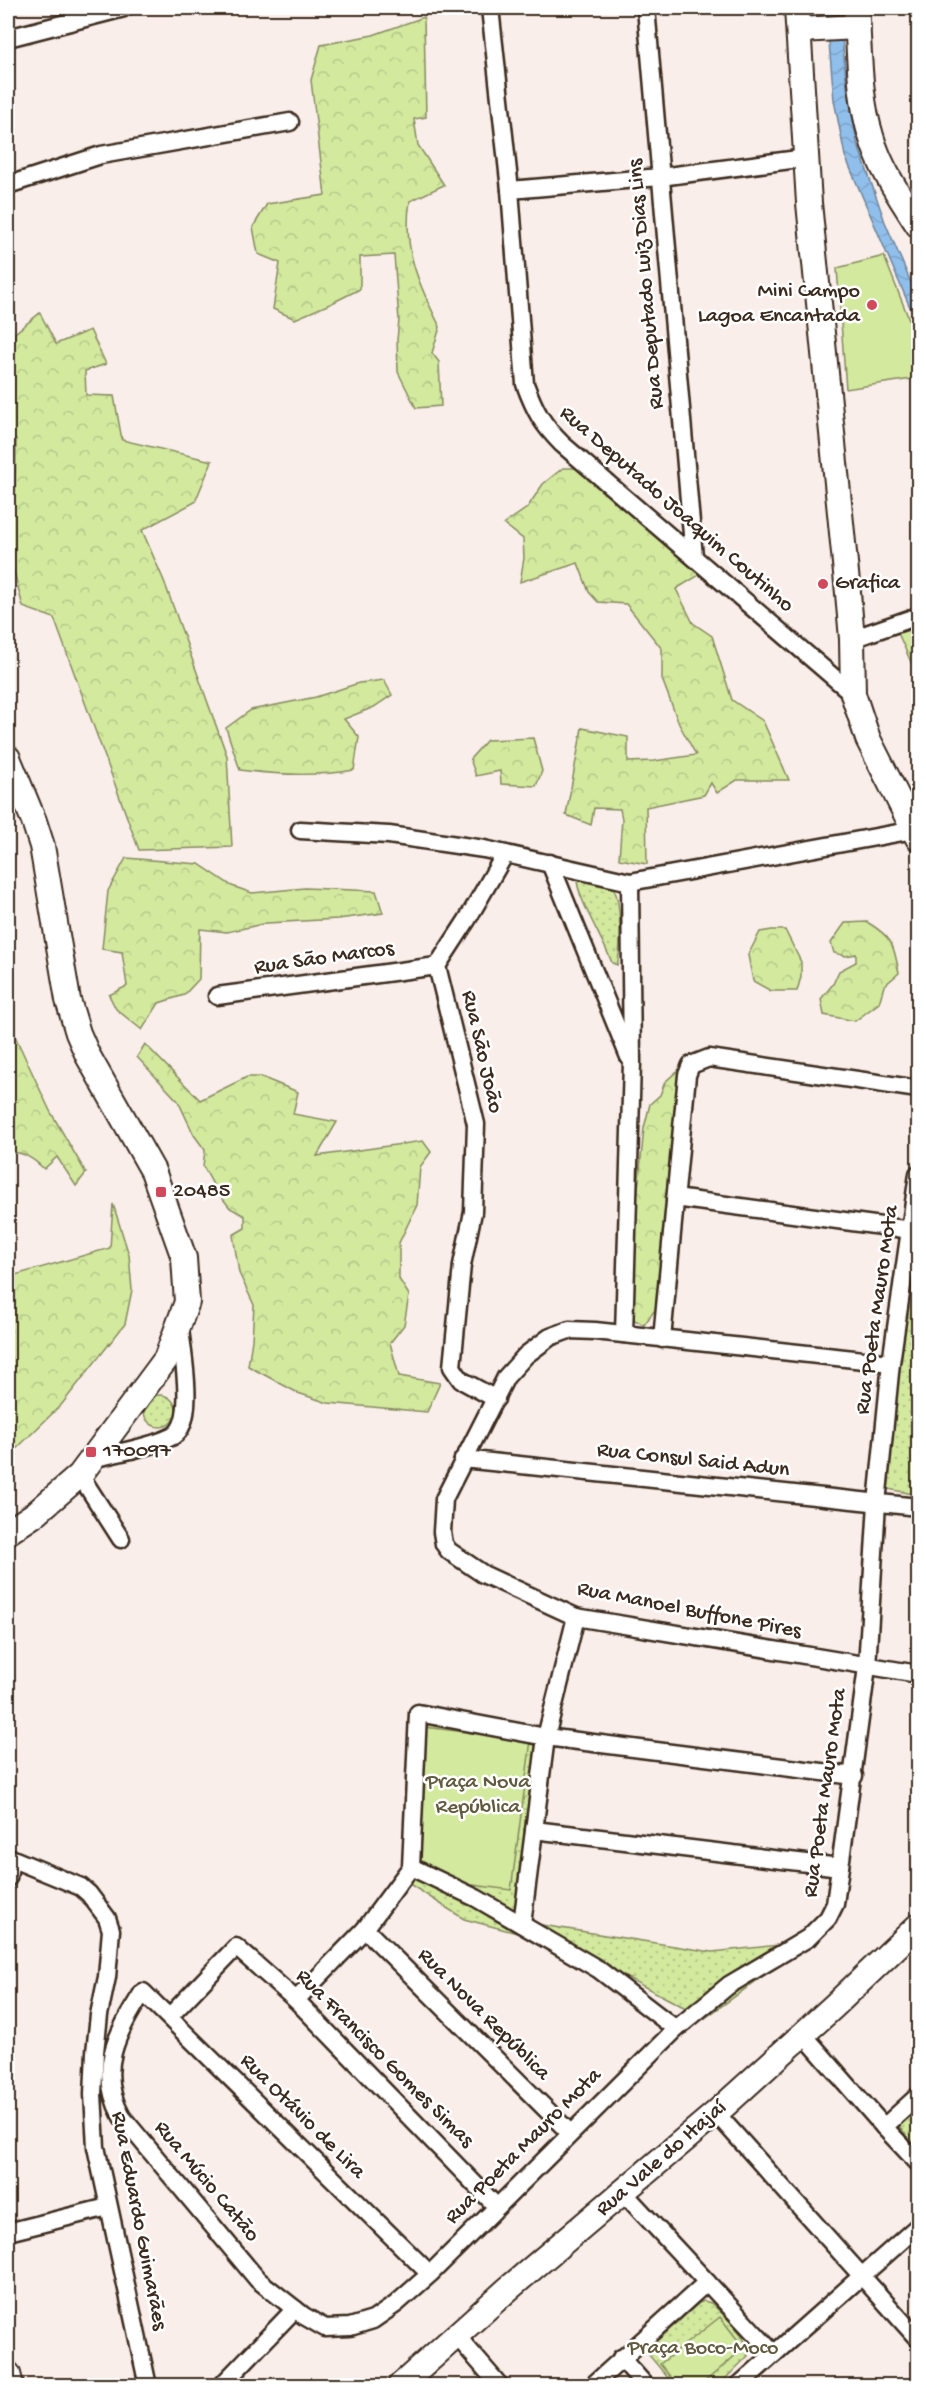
<svg xmlns="http://www.w3.org/2000/svg" width="926" height="2393" font-family="'Gochi Hand',sans-serif">
<style>
.grass{fill:url(#grass-dots);stroke:#868a5e;stroke-width:1.5}
.forest{fill:url(#forest-crowns);stroke:#868a5e;stroke-width:1.5}
.garden{fill:#d2e99e;stroke:#868a5e;stroke-width:1.5}
.water{fill:url(#water-waves);stroke:#6e8399;stroke-width:1.5}
.lines{fill:none;stroke-linecap:round;stroke-linejoin:round}
.street-casing{stroke:#3b2a1e;stroke-width:21}
.secondary-casing{stroke:#3b2a1e;stroke-width:28}
.street{stroke:#fff;stroke-width:16}
.secondary{stroke:#fff;stroke-width:24}
.poi-dot{fill:#d1495b;stroke:#fff;stroke-width:2}
.labels{text-anchor:middle;dominant-baseline:central;stroke-width:5;stroke-linejoin:round;paint-order:stroke}
.street-label{font-size:22px;fill:#3b2a1e;stroke:#fff}
.poi-label{font-size:22px;fill:#3b2a1e;stroke:#fff;text-anchor:start}
.park-label{font-size:22px;fill:#615a3e;stroke:#fff}
</style>
<defs>
<pattern id="grass-dots" width="8" height="8" patternUnits="userSpaceOnUse" patternTransform="scale(1.5)"><rect width="8" height="8" fill="#d2e99e"/><path d="M2 2h.1M6 6h.1" fill="none" stroke="#b5c888" stroke-width="1.8" stroke-linecap="round"/></pattern>
<pattern id="forest-crowns" width="20" height="18" patternUnits="userSpaceOnUse" patternTransform="scale(1.5)"><rect width="20" height="18" fill="#d2e99e"/><path d="M2 6a3 3 0 1 1 6 0M12 15a3 3 0 1 1 6 0" fill="none" stroke="#b5c888"/></pattern>
<pattern id="water-waves" width="16" height="10" patternUnits="userSpaceOnUse" patternTransform="scale(1.5)"><rect width="16" height="10" fill="#90bfeb"/><path d="M0 5q4-4 8 0t8 0" fill="none" stroke="#7da4c9"/></pattern>
</defs>
<rect width="100%" height="100%" fill="#f9eeea"/>
<filter id="ink" filterUnits="userSpaceOnUse"><feTurbulence type="fractalNoise" baseFrequency=".0167" numOctaves="2"/><feDisplacementMap in="SourceGraphic" scale="12" xChannelSelector="R" yChannelSelector="G"/><feConvolveMatrix kernelMatrix="1 2 1 2 8 2 1 2 1" color-interpolation-filters="sRGB"/></filter>
<g filter="url(#ink)">
<g class="grass">
<path d="M577,877c12,1 26,1 35,10 10,9 9,65 5,78l-5,-2c-7,-20 -37,-68 -35,-86z"/>
<polygon points="918,1246 918,1495 888,1489 898,1369"/>
<circle cx="160" cy="1411" r="16"/>
<polygon points="423,1710 550,1732 523,1922 712,1952 810,1942 705,2018 566,1946 464,1919 411,1885 406,1864"/>
<polygon points="918,2101 918,2149 897,2124"/>
<path d="M704,2301l7,2c13,13 39,33 37,53l-30,30 -44,-1 -26,-31 -1,-4 52,-47z"/>
</g>
<g class="forest">
<path d="M424,17l2,100 -12,2 4,26 26,40 -34,16c-8,48 9,84 30,126l-8,26 7,9 2,44 -25,2 -18,-36 -1,-32 2,-20 -5,-65 -34,2v32l-30,15 -35,15 -22,-10 7,-46 -22,-9 -5,-27 14,-23 58,-9 -14,-115 10,-35 52,-10z"/>
<polygon points="40,313 56,344 90,330 106,364 85,371 86,395 114,396 122,440 212,461 195,502 142,530 164,581 227,756 232,847 139,850 54,618 23,607 8,548 8,499 15,490 16,439 8,437 15,333"/>
<polygon points="563,468 582,468 701,574 676,589 693,623 712,636 732,700 763,721 789,780 737,780 717,793 711,783 704,795 646,807 647,864 619,859 622,819 620,809 594,808 591,825 566,815 582,728 628,737 628,762 654,761 696,755 679,724 662,679 662,649 626,604 598,602 589,592 578,563 520,582 524,558 523,539 504,524 527,508 543,484"/>
<polygon points="918,628 918,678 898,633"/>
<path d="M384,680l8,15 -18,12 -30,12 15,18 -5,33c-38,7 -76,5 -114,0l-14,-42 25,-18 65,-13 43,-14z"/>
<polygon points="533,738 542,771 536,786 501,784 500,771 476,776 470,759 487,740"/>
<polygon points="126,858 199,864 232,886 252,893 305,888 376,891 383,913 338,919 267,923 227,932 200,929 199,979 184,995 159,1003 142,1030 116,1009 109,995 127,986 122,952 102,949 108,891"/>
<path d="M867,922c25,15 27,22 32,51l-15,13 -5,17 -24,18 -31,-6 -3,-16 12,-15 6,-13 17,-9v-8l-10,2 -12,-3 -3,-10 14,-20z"/>
<polygon points="772,930 785,930 801,962 801,977 797,991 771,991 753,981 748,955 760,932"/>
<path d="M8,1021l42,90 36,62 -10,13 -19,-29 -13,12c-10,-10 -22,-19 -36,-16z"/>
<polygon points="145,1044 200,1100 247,1077 261,1077 298,1092 293,1114 337,1122 317,1156 423,1141 431,1152 420,1167 417,1205 399,1243 399,1279 409,1295 404,1325 390,1343 399,1376 440,1383 427,1412 328,1403 298,1393 248,1366 252,1340 254,1305 239,1273 233,1235 245,1228 245,1216 230,1208 216,1190 203,1166 205,1150 194,1135 178,1101 137,1057"/>
<polygon points="685,1064 655,1310 644,1325 629,1317 632,1249 644,1128 650,1104 660,1095 665,1082"/>
<polygon points="113,1204 129,1255 132,1290 125,1324 62,1404 8,1457 8,1277 110,1248"/>
</g>
<g class="garden">
<polygon points="884,256 918,342 918,378 846,389 837,268"/>
<polygon points="424,1727 531,1740 511,1890 404,1876"/>
<polygon points="720,2317 744,2348 701,2385 677,2385 660,2364"/>
</g>
<polygon class="water" points="826,8 839,8 847,87 857,142 885,222 918,299 918,326 845,156 834,100"/>
<g class="lines">
<g class="street-casing">
<g id="street">
<path d="M490,8l20,182 15,194c10,27 17,40 37,60l291,250"/>
<polyline points="646,8 694,557"/>
<polyline points="8,38 124,8"/>
<polyline points="8,185 101,155 290,122"/>
<polyline points="510,190 660,177 806,158"/>
<polyline points="852,639 918,616"/>
<polyline points="300,830 389,835 484,849 630,882 914,830"/>
<polyline points="550,863 629,1057"/>
<polyline points="217,996 437,966"/>
<polyline points="675,1198 911,1230"/>
<polyline points="624,1334 632,1063 630,882"/>
<polyline points="662,1339 687,1075 691,1065 709,1058 918,1089"/>
<polyline points="891,1363 595,1331 569,1330 550,1337 526,1355 506,1377 444,1499 442,1532 444,1544 449,1551 483,1574 576,1617 918,1674"/>
<polyline points="496,1399 461,1380 452,1367 462,1265 473,1212 476,1124 437,966 467,920 505,854"/>
<path d="M92,1459c22,-6 61,-12 81,-23 24,-14 9,-84 7,-108"/>
<polyline points="463,1459 918,1507"/>
<polyline points="80,1475 121,1539"/>
<polyline points="534,1830 840,1867"/>
<polyline points="8,1857 81,1887 89,1894 107,1918 111,1930 107,1977 99,2015 95,2052 93,2094 96,2147 148,2386"/>
<polyline points="411,1867 476,1898 598,1969 676,2029"/>
<polyline points="8,1878 11,1858"/>
<polyline points="522,1924 546,1737 576,1617"/>
<polyline points="365,1929 570,2133"/>
<polyline points="296,2000 365,1929 411,1867 418,1713 546,1737 854,1776"/>
<polyline points="169,2017 236,1947 296,2000 496,2206"/>
<polyline points="803,2034 884,2127 918,2163"/>
<polyline points="716,2113 918,2339"/>
<polyline points="884,2127 918,2096"/>
<polyline points="624,2193 774,2354"/>
<polyline points="8,2232 108,2207"/>
<path d="M430,2274l-287,-282c-26,41 -47,78 -21,125l136,163 46,36 21,12 25,-1 23,-7 23,-16 34,-30 246,-245 53,-44 79,-47 20,-20 7,-14 32,-237 10,-164 14,-140 27,-189"/>
<polyline points="456,2335 500,2386"/>
<polyline points="621,2358 646,2386"/>
<polyline points="221,2386 295,2309"/>
<polyline points="592,2386 707,2282"/>
<polyline points="738,2386 918,2226"/>
</g>
</g>
<g class="secondary-casing">
<g id="secondary">
<polyline points="797,8 809,203 848,593 852,639 853,694 868,739 918,838"/>
<path d="M856,8c4,41 2,87 15,128 9,32 29,61 47,89"/>
<polyline points="799,30 858,27"/>
<polyline points="8,758 34,821 42,846 68,1000 78,1033 88,1056 153,1171 184,1258 187,1302 166,1359 80,1475 35,1514 8,1532"/>
<polyline points="8,2374 11,2386"/>
<polyline points="400,2386 508,2289 716,2113 833,2007 918,1926"/>
</g>
</g>
<use href="#street" class="street"/>
<use href="#secondary" class="secondary"/>
</g>
</g>
<g class="poi-dot">
<circle cx="872" cy="305" r="6"/>
<circle cx="823" cy="584" r="6"/>
<rect x="155" y="1186" width="12" height="12" rx="3"/>
<rect x="85" y="1446" width="12" height="12" rx="3"/>
</g>
<g class="labels">
<g class="street-label">
<text transform="translate(647 284) rotate(-95)">Rua Deputado Luiz Dias Lins</text>
<text transform="translate(676 510) rotate(41)">Rua Deputado Joaquim Coutinho</text>
<text transform="translate(324 959) rotate(-8)">Rua São Marcos</text>
<text transform="translate(481 1052) rotate(77)">Rua São João</text>
<text transform="translate(878 1310) rotate(-82)">Rua Poeta Mauro Mota</text>
<text transform="translate(693 1461) rotate(6)">Rua Consul Said Adun</text>
<text transform="translate(689 1611) rotate(11)">Rua Manoel Buffone Pires</text>
<text transform="translate(826 1793) rotate(-82)">Rua Poeta Mauro Mota</text>
<text transform="translate(483 2015) rotate(45)">Rua Nova República</text>
<text transform="translate(384 2059) rotate(45)">Rua Francisco Gomes Simas</text>
<text transform="translate(302 2117) rotate(45)">Rua Otávio de Lira</text>
<text transform="translate(524 2147) rotate(-45)">Rua Poeta Mauro Mota</text>
<text transform="translate(662 2159) rotate(-41)">Rua Vale do Itajaí</text>
<text transform="translate(206 2182) rotate(50)">Rua Múcio Catão</text>
<text transform="translate(138 2221) rotate(79)">Rua Eduardo Guimarães</text>
</g>
<g class="poi-label">
<text x="860" y="292" text-anchor="end">Mini Campo<tspan x="860" dy="25">Lagoa Encantada</tspan></text>
<text x="835" y="584">Grafica</text>
<text x="173" y="1192">20485</text>
<text x="103" y="1452">170097</text>
</g>
<g class="park-label">
<text x="478" y="1783">Praça Nova<tspan x="478" dy="25">República</tspan></text>
<text x="703" y="2349">Praça Boco-Moco</text>
</g>
</g>
<rect width="926" height="2393" fill="none" stroke="#fff" stroke-width="30"/>
<rect x="15" y="15" width="896" height="2363" fill="none" stroke="#3b2a1e" stroke-width="2" filter="url(#ink)"/>
</svg>
